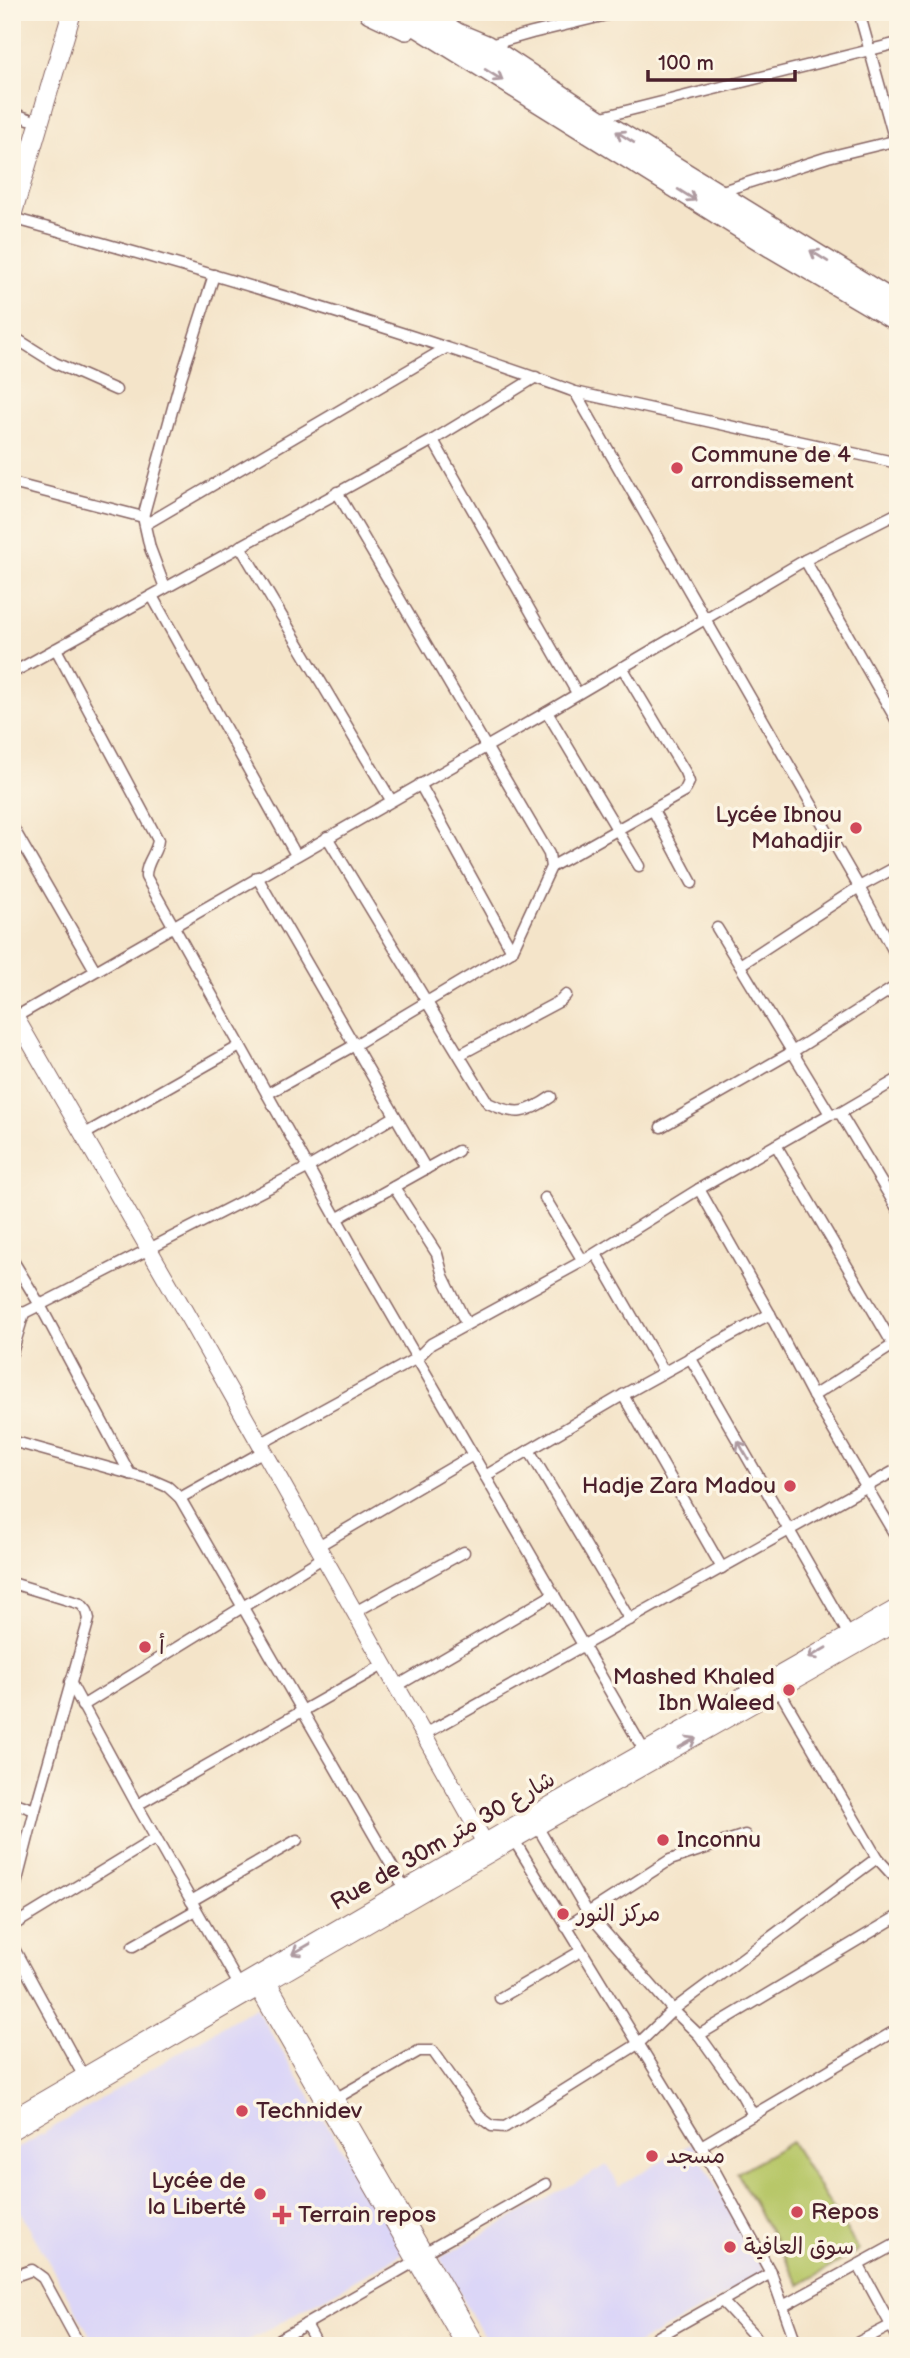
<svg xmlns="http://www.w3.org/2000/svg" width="910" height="2358" font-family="'Balsamiq Sans','Playpen Sans Arabic',sans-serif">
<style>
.built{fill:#dbd6f7}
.green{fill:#b8c769;stroke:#81734a;stroke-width:2}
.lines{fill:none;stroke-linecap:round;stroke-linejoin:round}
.street-casing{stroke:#866462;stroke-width:13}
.secondary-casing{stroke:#866462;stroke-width:18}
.primary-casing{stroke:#866462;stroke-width:20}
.highway-casing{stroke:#866462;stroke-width:24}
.street{stroke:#fff;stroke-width:10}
.secondary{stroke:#fff;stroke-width:16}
.primary{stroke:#fff;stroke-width:18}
.highway{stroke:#fff;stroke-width:21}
.oneway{stroke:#ae9aa0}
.poi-dot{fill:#d1495b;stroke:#fcf5e5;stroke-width:2.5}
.labels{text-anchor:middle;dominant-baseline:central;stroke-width:7;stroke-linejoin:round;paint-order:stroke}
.poi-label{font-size:23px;fill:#4a1f2b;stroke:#fcf5e5;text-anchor:start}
.street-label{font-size:23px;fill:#4a1f2b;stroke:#fcf5e5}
</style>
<rect width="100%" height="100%" fill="#fcf5e5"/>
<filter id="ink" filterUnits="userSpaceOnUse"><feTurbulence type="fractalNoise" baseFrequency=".0143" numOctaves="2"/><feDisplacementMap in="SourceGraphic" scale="14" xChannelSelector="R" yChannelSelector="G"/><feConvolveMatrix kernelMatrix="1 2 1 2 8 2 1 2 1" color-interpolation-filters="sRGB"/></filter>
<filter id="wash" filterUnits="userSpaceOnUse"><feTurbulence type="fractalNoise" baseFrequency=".00686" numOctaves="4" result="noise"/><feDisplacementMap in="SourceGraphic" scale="28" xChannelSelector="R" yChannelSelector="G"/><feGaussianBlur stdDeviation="1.57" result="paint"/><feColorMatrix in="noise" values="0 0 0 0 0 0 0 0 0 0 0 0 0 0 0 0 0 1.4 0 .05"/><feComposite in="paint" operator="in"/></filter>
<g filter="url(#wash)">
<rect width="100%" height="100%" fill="#f4e4c9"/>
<g class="built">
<polygon points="255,2007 405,2252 239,2346 96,2346 12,2197 12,2152"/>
<polygon points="692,2143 765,2273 634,2346 489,2346 440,2258 607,2165 619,2186"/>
</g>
<polygon class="green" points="791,2142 859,2250 800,2285 737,2173"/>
</g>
<g filter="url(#ink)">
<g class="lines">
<g class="street-casing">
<g id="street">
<polyline points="859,12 898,152"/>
<polyline points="486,46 532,33 619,12"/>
<polyline points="12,113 29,119"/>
<polyline points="598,118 898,43"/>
<polyline points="716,193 828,157 898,140"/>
<path d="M12,218c135,37 269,76 402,119 54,18 108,35 161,55l284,495 39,72"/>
<polyline points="12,336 55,363 116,390"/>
<polyline points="575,392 898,463"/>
<polyline points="433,440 577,693"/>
<polyline points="12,483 143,517 148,523 446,348"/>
<polyline points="240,546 391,800"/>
<polyline points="805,560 898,723"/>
<polyline points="165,588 150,548 143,517 181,378 214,275"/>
<polyline points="152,596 296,855"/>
<path d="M56,649l102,191c-1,13 -13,23 -12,37l206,369 293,506"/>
<polyline points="12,673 433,440 536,377"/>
<polyline points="547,712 639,866"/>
<polyline points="420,784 512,951"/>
<polyline points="653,810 692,883"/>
<polyline points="12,826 95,970"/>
<path d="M327,837l161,266c27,13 39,11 63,-6"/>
<polyline points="551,867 684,792 689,782 685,772 622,667"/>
<polyline points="257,877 426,1169"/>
<polyline points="717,928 830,1114"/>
<polyline points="740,965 859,887 898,866"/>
<polyline points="12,1019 547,712 805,560 898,513"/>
<polyline points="461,1054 560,1001 566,995"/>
<polyline points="267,1094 353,1046 512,951 551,867 549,854 337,492"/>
<polyline points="840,1113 898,1210"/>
<polyline points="661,1127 792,1052 898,985"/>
<polyline points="83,1135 240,1046"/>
<polyline points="776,1145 898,1353"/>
<polyline points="394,1187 437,1254 443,1276 466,1323"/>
<polyline points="699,1189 770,1314 813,1396 898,1540"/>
<polyline points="545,1198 583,1261"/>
<polyline points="336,1219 458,1151"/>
<polyline points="596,1254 664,1372"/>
<polyline points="12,1259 40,1305 130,1474"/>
<polyline points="12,1309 24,1313 40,1305 309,1167 394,1117"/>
<polyline points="12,1353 24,1313"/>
<polyline points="690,1357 849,1635"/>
<polyline points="623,1395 722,1568"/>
<polyline points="813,1396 898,1342"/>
<polyline points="12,1441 152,1480 168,1487 180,1498 405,1889"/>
<polyline points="260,1444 417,1358 431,1344 583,1261 699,1189 830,1114 840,1113 898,1079"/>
<polyline points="529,1450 630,1620"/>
<polyline points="485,1476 623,1395 770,1314"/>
<polyline points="180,1498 264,1451"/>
<polyline points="318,1546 473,1455"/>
<polyline points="12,1583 81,1604 87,1611 89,1619 35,1810 12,1900"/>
<polyline points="355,1612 464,1552"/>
<polyline points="70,1682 137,1805 239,1985"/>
<polyline points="776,1685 877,1858 898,1881"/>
<polyline points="397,1686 554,1594"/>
<polyline points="82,1706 324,1557"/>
<polyline points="425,1734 898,1469"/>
<polyline points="12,1802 35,1810"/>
<polyline points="137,1805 385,1664"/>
<polyline points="534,1821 588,1913 673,2010 699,2035 742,2095 753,2115"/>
<polyline points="514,1840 701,2146 771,2273 797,2346"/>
<polyline points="191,1901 297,1840"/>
<polyline points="12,1926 156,1838"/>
<polyline points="566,1927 670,1860 745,1835"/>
<polyline points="12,1945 84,2077"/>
<polyline points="133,1946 196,1910"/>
<polyline points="500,1998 581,1951"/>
<polyline points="699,2035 898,1916"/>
<polyline points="335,2099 419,2051 433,2051 480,2117 492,2126 505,2127 638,2044 673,2010 877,1858"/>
<polyline points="701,2146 898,2029"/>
<polyline points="424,2253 546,2184"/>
<polyline points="859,2266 898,2338"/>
<polyline points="12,2277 32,2270 43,2278 80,2346"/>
<polyline points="722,2301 764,2346"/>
<polyline points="783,2306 898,2243"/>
<polyline points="306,2324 318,2346"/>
<polyline points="268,2346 416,2261"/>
<polyline points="642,2346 771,2273"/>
<polyline points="851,2346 898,2322"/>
</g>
</g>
<g class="secondary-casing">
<g id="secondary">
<polyline points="12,1011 195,1329 490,1852"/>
<polyline points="264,1975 478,2346"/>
<polyline points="254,1981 465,2346"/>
<polyline points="12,2118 504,1831 898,1607"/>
<polyline points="12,2131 491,1853 898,1622"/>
</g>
</g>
<g class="primary-casing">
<polyline id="primary" points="12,216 72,12"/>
</g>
<g class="highway-casing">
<g id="highway">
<polyline points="370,12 406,29"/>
<polyline points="395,12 772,247 898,321"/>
<polyline points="421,12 457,34 486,46 596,119 898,305"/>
</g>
</g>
<use href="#street" class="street"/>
<use href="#secondary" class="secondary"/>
<use href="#primary" class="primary"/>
<use href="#highway" class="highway"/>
</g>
<defs><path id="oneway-shaft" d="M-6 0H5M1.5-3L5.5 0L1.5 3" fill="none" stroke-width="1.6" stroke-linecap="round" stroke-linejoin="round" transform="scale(1.75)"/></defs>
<g class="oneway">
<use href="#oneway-shaft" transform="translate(494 75) rotate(32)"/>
<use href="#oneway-shaft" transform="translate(625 137) rotate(-148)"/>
<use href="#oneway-shaft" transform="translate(687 195) rotate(32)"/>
<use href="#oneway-shaft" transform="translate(819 256) rotate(-148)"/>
<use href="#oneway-shaft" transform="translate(743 1450) rotate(-120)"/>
<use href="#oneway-shaft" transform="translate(817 1653) rotate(150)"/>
<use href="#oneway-shaft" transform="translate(687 1743) rotate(-30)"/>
<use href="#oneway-shaft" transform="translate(301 1949) rotate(150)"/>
</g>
</g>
<g class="poi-dot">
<circle cx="677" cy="468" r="7"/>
<circle cx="856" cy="828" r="7"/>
<circle cx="790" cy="1486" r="7"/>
<circle cx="145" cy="1647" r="7"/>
<circle cx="789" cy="1690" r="7"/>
<circle cx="663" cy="1840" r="7"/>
<circle cx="563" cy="1914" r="7"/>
<circle cx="242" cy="2111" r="7"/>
<circle cx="652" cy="2156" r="7"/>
<circle cx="260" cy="2194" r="7"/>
<circle cx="797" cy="2212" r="7"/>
<path d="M278.5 2204.5h7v7h7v7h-7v7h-7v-7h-7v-7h7z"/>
<circle cx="730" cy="2247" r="7"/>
</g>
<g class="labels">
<g class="poi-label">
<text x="691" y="455">Commune de 4<tspan x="691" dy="26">arrondissement</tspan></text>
<text x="842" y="815" text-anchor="end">Lycée Ibnou<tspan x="842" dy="26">Mahadjir</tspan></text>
<text x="776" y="1486" text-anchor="end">Hadje Zara Madou</text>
<text x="159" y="1647">أ</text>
<text x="775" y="1677" text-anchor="end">Mashed Khaled<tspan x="775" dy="26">Ibn Waleed</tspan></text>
<text x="677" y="1840">Inconnu</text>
<text x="577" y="1914">مركز النور</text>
<text x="256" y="2111">Technidev</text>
<text x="666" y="2156">مسجد</text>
<text x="246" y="2181" text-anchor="end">Lycée de<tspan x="246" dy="26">la Liberté</tspan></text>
<text x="811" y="2212">Repos</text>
<text x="298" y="2215">Terrain repos</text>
<text x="744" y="2247">سوق العافية</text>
</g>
<g class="street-label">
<text transform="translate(443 1841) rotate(-30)">Rue de 30m شارع 30 متر</text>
</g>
</g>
<rect width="910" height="2358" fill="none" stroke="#fcf5e5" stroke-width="42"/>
<path d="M648 70v10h147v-10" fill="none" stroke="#4a1f2b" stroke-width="3.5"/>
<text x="658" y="70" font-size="21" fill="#4a1f2b" stroke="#fcf5e5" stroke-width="5" paint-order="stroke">100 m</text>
</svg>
